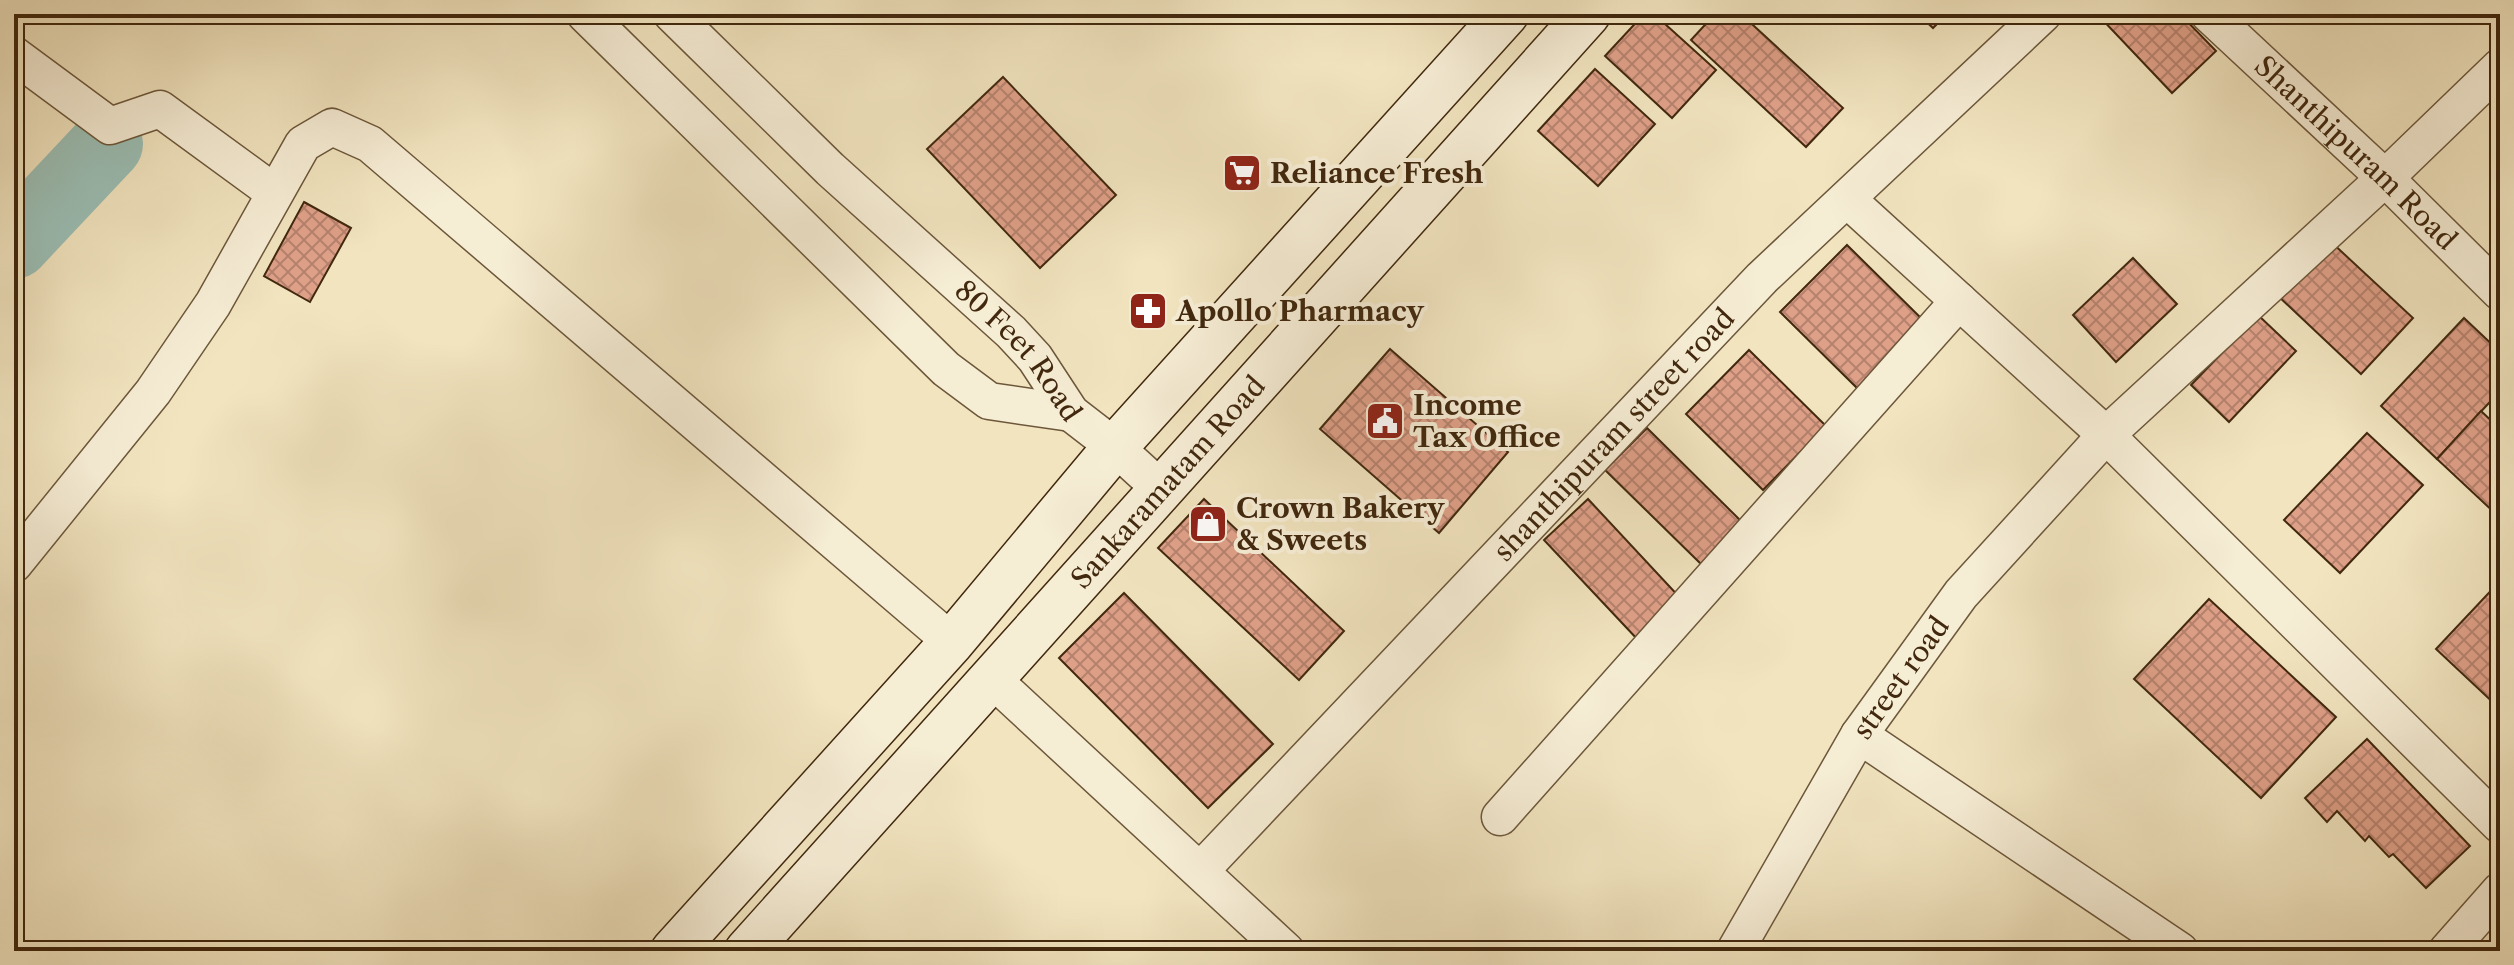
<svg xmlns="http://www.w3.org/2000/svg" width="2514" height="965" font-family="'Libre Caslon Text',serif">
<style>
.lines{fill:none;stroke-linecap:round;stroke-linejoin:round}
.river{stroke:#9bbeb4;stroke-width:72}
.building{fill:url(#building-cross-hatch);stroke:#41280e;stroke-width:2}
.street-casing{stroke:#6d573a;stroke-width:39}
.secondary-casing{stroke:#41280e;stroke-width:47}
.street{stroke:#f6edd5;stroke-width:36}
.secondary{stroke:#f6edd5;stroke-width:44}
.labels{text-anchor:middle;dominant-baseline:central;stroke-width:8;stroke-linejoin:round;paint-order:stroke}
.street-label{font-size:28px;fill:#41280e;stroke:#f6edd5}
.poi-label{font-size:28px;font-weight:bold;fill:#41280e;stroke:#f6edd5;text-anchor:start}
</style>
<defs>
<pattern id="building-cross-hatch" width="8" height="8" patternUnits="userSpaceOnUse" patternTransform="scale(2)"><rect width="8" height="8" fill="#dfa088"/><path d="M0 0l8 8M0 8l8-8" fill="none" stroke="#b6826e"/></pattern>
</defs>
<rect width="100%" height="100%" fill="#f1e4bf"/>
<filter id="stains"><feTurbulence type="fractalNoise" baseFrequency=".0025" numOctaves="4"/><feColorMatrix values="0 0 0 0 .2 0 0 0 0 .09 0 0 0 0 .02 0 0 0 .5 -.17"/></filter>
<radialGradient id="worn" r=".72"><stop offset=".6" stop-color="#630" stop-opacity="0"/><stop offset="1" stop-color="#630" stop-opacity=".3"/></radialGradient>
<g class="lines">
<polyline class="river" points="14,243 107,144"/>
</g>
<g class="building">
<polygon points="1644,14 1654,14 1716,70 1672,118 1605,56"/>
<polygon points="1715,14 1741,14 1843,108 1806,147 1691,40"/>
<polygon points="1918,14 1947,14 1933,28"/>
<polygon points="2097,14 2180,14 2216,51 2172,93"/>
<polygon points="1595,69 1655,124 1598,186 1538,131"/>
<polygon points="1003,77 1116,195 1040,268 927,149"/>
<polygon points="304,202 351,228 310,302 264,276"/>
<polygon points="2329,240 2413,318 2361,374 2277,295"/>
<polygon points="1847,245 1925,322 1858,389 1780,312"/>
<polygon points="2133,258 2177,304 2116,362 2073,315"/>
<polygon points="2258,315 2296,351 2229,422 2191,385"/>
<polygon points="2464,318 2500,352 2500,391 2437,459 2381,406"/>
<polygon points="1390,349 1508,452 1439,533 1320,429"/>
<polygon points="1749,350 1826,426 1763,490 1686,414"/>
<polygon points="2481,411 2500,429 2500,514 2498,516 2437,459"/>
<polygon points="1647,428 1742,522 1701,564 1605,470"/>
<polygon points="2367,433 2423,485 2340,573 2284,520"/>
<polygon points="1204,499 1344,631 1299,680 1158,548"/>
<polygon points="1588,499 1683,601 1639,641 1544,540"/>
<polygon points="2500,581 2500,709 2436,649"/>
<polygon points="1124,593 1273,744 1208,808 1059,658"/>
<polygon points="2209,599 2336,717 2261,798 2134,679"/>
<polygon points="2367,739 2470,846 2426,888 2393,854 2389,857 2369,836 2365,841 2337,811 2327,822 2305,798"/>
</g>
<g class="lines">
<g class="street-casing">
<g id="street">
<polyline points="585,14 946,369 989,401 1071,413"/>
<path id="s1" d="M672,14l158,155 181,163 24,26 36,55 44,34 46,42"/>
<path id="s2" d="M2209,14l176,164 115,114"/>
<polyline points="14,55 110,126 160,109 275,193"/>
<polyline points="1847,199 2106,435 2500,825"/>
<polyline points="14,564 153,392 213,304 303,144 332,127 370,144 952,642"/>
<polyline points="991,678 1286,951"/>
<polyline points="1859,735 2180,951"/>
<polyline points="1500,817 1959,301"/>
<path id="s3" d="M1201,870l561,-592 281,-264"/>
<path id="s4" d="M1735,951l124,-216 102,-141 145,-159 279,-257 115,-111"/>
<polyline points="2447,951 2500,891"/>
</g>
</g>
<g class="secondary-casing">
<g id="secondary">
<polyline points="673,951 952,642 1115,447 1506,14"/>
<path id="s5" d="M747,951l841,-937"/>
</g>
</g>
<use href="#street" class="street"/>
<use href="#secondary" class="secondary"/>
</g>
<defs>
<g id="supermarket-square" transform="scale(2)"><rect x="-9" y="-9" width="18" height="18" rx="4" fill="#8f2418" stroke="#f6edd5"/><path d="M-6-5.5h2.5l.6 2H6L4.5 2H-2.5L-4.4-4H-6ZM-1.5 3.2a1.3 1.3 0 1 0 .1 0ZM3 3.2a1.3 1.3 0 1 0 .1 0Z" fill="#fff"/></g>
<g id="pharmacy-square" transform="scale(2)"><rect x="-9" y="-9" width="18" height="18" rx="4" fill="#8f2418" stroke="#f6edd5"/><path d="M-2-6h4v4h4v4h-4v4h-4v-4h-4v-4h4Z" fill="#fff"/></g>
<g id="civic-square" transform="scale(2)"><rect x="-9" y="-9" width="18" height="18" rx="4" fill="#8f2418" stroke="#f6edd5"/><path d="M-.6-6.5H3V-4.5H.6V-3L4-1V1h2V6H-6V1h2V-1L-.6-3ZM-1.2 2.5V6h2.4V2.5Z" fill="#fff"/></g>
<g id="shop-square" transform="scale(2)"><rect x="-9" y="-9" width="18" height="18" rx="4" fill="#8f2418" stroke="#f6edd5"/><path d="M-5-2.5h2.3a2.7 3.5 0 0 1 5.4 0H5L5.5 6h-11ZM-1.5-2.5h3a1.5 2.3 0 0 0-3 0Z" fill="#fff"/></g>
</defs>
<g fill-rule="evenodd">
<use href="#supermarket-square" x="1242" y="173"/>
<use href="#pharmacy-square" x="1148" y="311"/>
<use href="#civic-square" x="1385" y="421"/>
<use href="#shop-square" x="1208" y="524"/>
</g>
<g class="labels">
<g class="street-label">
<text stroke="none"><textPath href="#s2" startOffset="202">Shanthipuram Road</textPath></text>
<text stroke="none"><textPath href="#s1" startOffset="484">80 Feet Road</textPath></text>
<text stroke="none"><textPath href="#s3" startOffset="600">shanthipuram street road</textPath></text>
<text stroke="none"><textPath href="#s5" startOffset="630">Sankaramatam Road</textPath></text>
<text stroke="none"><textPath href="#s4" startOffset="320">street road</textPath></text>
</g>
<g class="poi-label">
<text x="1270" y="173">Reliance Fresh</text>
<text x="1176" y="311">Apollo Pharmacy</text>
<text x="1413" y="405">Income<tspan x="1413" dy="32">Tax Office</tspan></text>
<text x="1236" y="508">Crown Bakery<tspan x="1236" dy="32">&amp; Sweets</tspan></text>
</g>
</g>
<rect width="2514" height="965" fill="none" stroke="#f1e4bf" stroke-width="48"/>
<rect x="16" y="16" width="2482" height="933" fill="none" stroke="#41280e" stroke-width="4"/>
<rect x="24" y="24" width="2466" height="917" fill="none" stroke="#41280e" stroke-width="2"/>
<rect width="100%" height="100%" filter="url(#stains)"/>
<rect width="100%" height="100%" fill="url(#worn)"/>
</svg>
